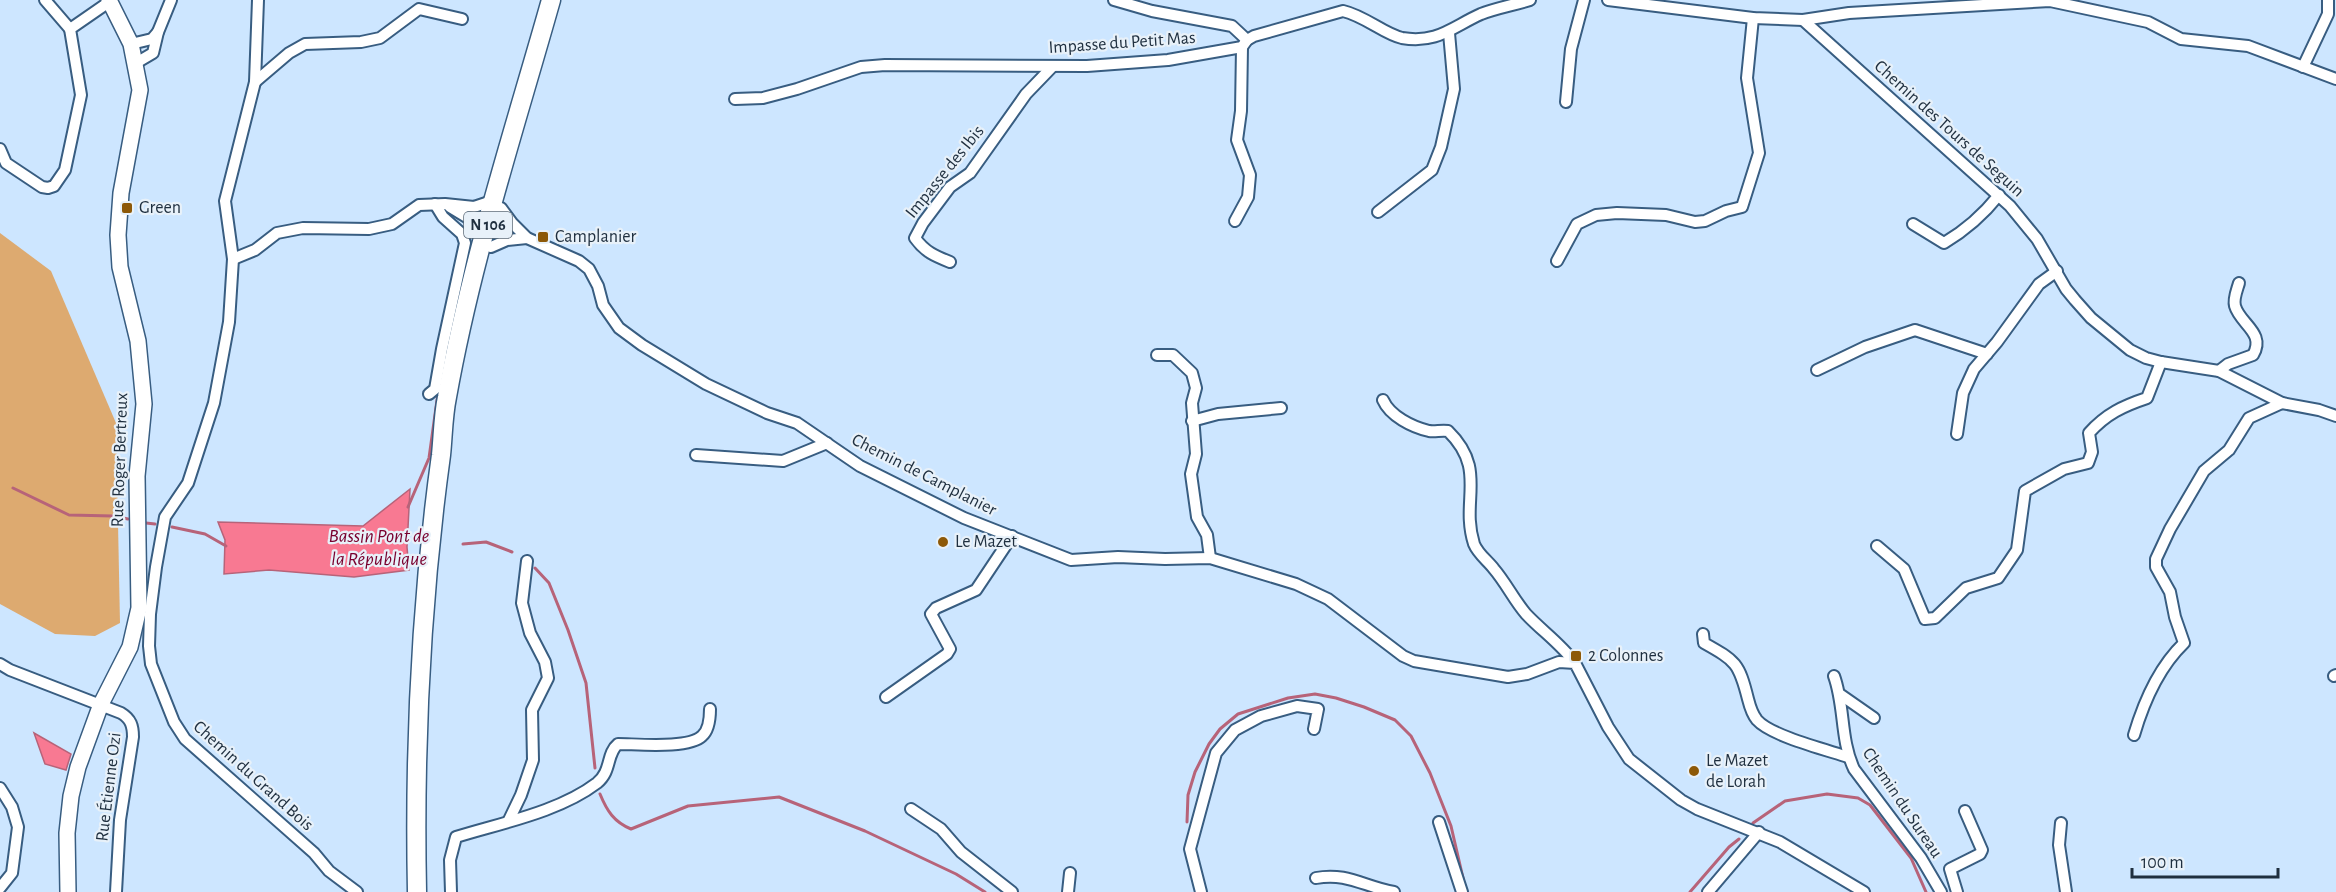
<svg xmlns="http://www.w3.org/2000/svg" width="2336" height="892" font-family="'Alegreya Sans',sans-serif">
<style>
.green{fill:#ddaa70}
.water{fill:#f87992;stroke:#b76379;stroke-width:1.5}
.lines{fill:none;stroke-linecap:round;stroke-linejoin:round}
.stream{stroke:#b76379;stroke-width:3}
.street-casing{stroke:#385d81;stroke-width:14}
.secondary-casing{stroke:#385d81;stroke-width:18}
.primary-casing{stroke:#385d81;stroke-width:21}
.street{stroke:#fff;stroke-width:10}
.secondary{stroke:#fff;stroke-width:15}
.primary{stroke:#fff;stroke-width:18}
.poi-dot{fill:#8d5908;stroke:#e8f1f9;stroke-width:2}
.labels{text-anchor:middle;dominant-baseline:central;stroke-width:4.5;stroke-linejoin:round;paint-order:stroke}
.shield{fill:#e8f1f9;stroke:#5b6977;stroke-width:1.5}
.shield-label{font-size:16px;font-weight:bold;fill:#1f2f3f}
.street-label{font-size:18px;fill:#1f2f3f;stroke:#e8f1f9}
.poi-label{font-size:18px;fill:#1f2f3f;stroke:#e8f1f9;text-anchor:start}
.water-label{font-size:20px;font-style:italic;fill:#79002e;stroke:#e8f1f9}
</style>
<rect width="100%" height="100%" fill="#cde6ff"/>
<polygon class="green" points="0,233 51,271 116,423 120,623 95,636 55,634 0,604"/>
<g class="water">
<polygon points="410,489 407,547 409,570 354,577 269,570 224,574 225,540 218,522 363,526"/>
<polygon points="34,733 71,754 66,770 45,764"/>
</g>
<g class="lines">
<g class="stream">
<polyline points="13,488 69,515 113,516 128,519"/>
<polyline points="408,507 429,458 438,393"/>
<polyline points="146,523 155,524"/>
<polyline points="172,527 205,534 226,546"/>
<polyline points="463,544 486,542 512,552"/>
<polyline points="535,568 549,583 568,630 586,683 595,768"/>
<path d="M600,794c7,17 14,28 31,35l57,-23 91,-9 86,34 91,43 29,18"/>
<polyline points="1187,822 1188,795 1195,772 1209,744 1220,729 1238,714 1288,698 1315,694 1336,698 1364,707 1395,720 1411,736 1430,773 1451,826 1463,878"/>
<polyline points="1753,823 1785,801 1827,794 1858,798 1870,805 1911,858 1926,892"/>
<polyline points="1690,892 1729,847 1739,839"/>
</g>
<g class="street-casing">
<g id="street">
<polyline points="45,0 70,29"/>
<polyline points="258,0 255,82 225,201 233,259 229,322 214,403 188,483 165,517 156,567 150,614 149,646 151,664 174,722 185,739 314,853 329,871 357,892"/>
<polyline points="1114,0 1152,11 1232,26 1247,40"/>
<polyline points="1608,0 1753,18 1803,20 1849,13 2050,1 2148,22 2181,39 2248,46 2336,79"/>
<polyline points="1803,20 2010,206 2037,239 2066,289 2075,300 2091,318 2130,350 2146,358 2161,362 2219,371 2282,403 2319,410 2336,416"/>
<polyline points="131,44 152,39 158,32"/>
<polyline points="136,63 153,53 158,32 171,0"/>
<polyline points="2303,67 2328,14 2328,0"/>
<polyline points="255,82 289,53 305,44 361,42 380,38 419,9 462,19"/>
<path d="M735,99l28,-1 34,-9 64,-22 24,-2 202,1 81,-6 74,-13 5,-7 7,-4 89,-25c22,5 41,23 59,27 35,6 50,-11 79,-24 15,-6 33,-9 49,-14"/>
<polyline points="1566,102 1571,49 1584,0"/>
<polyline points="0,149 6,163 42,187 48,188 54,186 65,170 81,95 70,29 112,0"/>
<polyline points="450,207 478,224 485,234"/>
<polyline points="501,208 512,223 527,238 579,261 589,269 598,286 603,305 619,328 642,345 706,384 767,413 797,423 860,466 964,518 1071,560 1118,557 1165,559 1210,558 1296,584 1328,599 1403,656 1414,661 1508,677 1527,674 1559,662 1575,663 1608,727 1629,759 1681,800 1697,809 1780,842 1864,892"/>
<polyline points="1378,212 1432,170 1441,147 1454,89 1449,33"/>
<polyline points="1235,221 1248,197 1250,175 1237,140 1241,111 1242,47"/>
<path d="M1913,224l31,19c22,-13 39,-28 55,-48"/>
<polyline points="491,247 507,240 527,238"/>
<polyline points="233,259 255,250 277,233 303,228 369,229 392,224 419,205 445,204 474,207 495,200"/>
<polyline points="1557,261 1577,224 1596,215 1617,213 1666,215 1695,222 1705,221 1726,211 1742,207 1759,153 1747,78 1753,18"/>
<path d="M950,262c-15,-6 -25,-10 -35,-24l8,-15 27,-36 20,-14 56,-79 27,-28"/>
<polyline points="1157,355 1173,355 1192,373 1196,388 1192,403 1196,454 1191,474 1197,517 1207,535 1210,558"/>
<polyline points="1817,370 1865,347 1915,330 1987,354"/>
<path d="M2219,371l9,-7 25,-9c13,-22 -13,-31 -18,-49 -2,-7 2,-16 4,-23"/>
<polyline points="429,394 435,389 442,349 465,243 462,234 443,217 435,204"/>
<path d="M1383,400c7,16 29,27 46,31 6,1 12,-1 19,0 40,39 12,69 26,113 4,10 14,17 20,25 12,14 20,31 32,45 16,17 35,30 49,49"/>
<polyline points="1192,421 1218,414 1281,408"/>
<polyline points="1957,434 1963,393 1974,369 1997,342 2039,284 2057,271"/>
<polyline points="696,455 783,461 827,443"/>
<path d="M1877,546l27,23 21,50 10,-1 31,-30 32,-10 19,-28 8,-59 39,-22 24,-6 4,-11 -3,-19c17,-19 34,-27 58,-35l14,-36"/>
<path d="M1703,634l1,9c32,18 35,20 44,56 2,8 4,15 9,21 14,16 70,30 91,37"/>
<path d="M0,664l10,6 111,43c10,6 12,13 12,24l-13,83 -4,72"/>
<path d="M1834,676c11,30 6,63 20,93l67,89 20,34"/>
<polyline points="2334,676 2336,675"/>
<polyline points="1841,695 1874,718"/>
<polyline points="886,697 947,654 950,649 931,614 936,608 976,590 1012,536"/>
<path d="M2134,735c10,-34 25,-68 50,-92l-9,-26 -5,-25 -14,-25v-8l14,-30 34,-58 25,-21 20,-32 33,-15"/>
<polyline points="0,788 12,807 18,827 12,873 0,888"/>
<polyline points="911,809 941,829 961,852 1012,892"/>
<polyline points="509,820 521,795 533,760 532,710 548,678 545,662 530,633 522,603 527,561"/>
<polyline points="1439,822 1462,892"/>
<polyline points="2061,823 2059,845 2066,892"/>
<path d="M1316,878c31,-6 49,9 78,14"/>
<path d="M451,892l-1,-32 6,-23c45,-14 103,-25 141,-54 15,-12 9,-29 21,-39 19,0 71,5 84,-8 7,-6 8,-18 8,-27"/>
<polyline points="1068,892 1070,873"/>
<polyline points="1201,892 1190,849 1216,753 1235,730 1261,716 1297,706 1318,709 1314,729"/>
<polyline points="1708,892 1759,832"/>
<polyline points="1957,892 1950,869 1980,854 1982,850 1965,811"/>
</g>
</g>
<g class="secondary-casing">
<polyline id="secondary" points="68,892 67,833 71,796 78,767 101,704 130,647 139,608 137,476 144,404 138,341 120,267 118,235 121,193 140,90 131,44 109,0"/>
</g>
<g class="primary-casing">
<path id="primary" d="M417,892c-3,-146 4,-292 24,-437 2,-19 2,-39 6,-58 24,-135 67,-266 104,-397"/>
</g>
<use href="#street" class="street"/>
<use href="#secondary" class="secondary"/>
<use href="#primary" class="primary"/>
</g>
<g class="poi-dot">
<rect x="121" y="202" width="12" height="12" rx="3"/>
<rect x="537" y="231" width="12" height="12" rx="3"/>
<circle cx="943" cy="542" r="6"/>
<rect x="1570" y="650" width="12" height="12" rx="3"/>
<circle cx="1694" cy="771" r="6"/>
</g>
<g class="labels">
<rect class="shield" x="464" y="212" width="48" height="26" rx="4.5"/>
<g class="shield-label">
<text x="488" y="225">N 106</text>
</g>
<g class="street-label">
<text transform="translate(1122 43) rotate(-4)">Impasse du Petit Mas</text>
<text transform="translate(1949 129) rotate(42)">Chemin des Tours de Seguin</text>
<text transform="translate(945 172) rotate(-51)">Impasse des Ibis</text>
<text transform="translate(120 460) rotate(-88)">Rue Roger Bertreux</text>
<text transform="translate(924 475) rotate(27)">Chemin de Camplanier</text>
<text transform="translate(253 776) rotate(42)">Chemin du Grand Bois</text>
<text transform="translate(109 787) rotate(-83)">Rue Étienne Ozi</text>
<text transform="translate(1902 803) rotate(56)">Chemin du Sureau</text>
</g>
<g class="poi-label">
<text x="139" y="208">Green</text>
<text x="555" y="237">Camplanier</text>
<text x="955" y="542">Le Mazet</text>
<text x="1588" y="656">2 Colonnes</text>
<text x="1706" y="761">Le Mazet<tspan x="1706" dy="21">de Lorah</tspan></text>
</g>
<g class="water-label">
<text x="379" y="536">Bassin Pont de<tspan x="379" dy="23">la République</tspan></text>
</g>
</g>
<path d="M2132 868v9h146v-9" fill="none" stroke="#1f2f3f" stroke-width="3"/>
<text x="2141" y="868" font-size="18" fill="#1f2f3f" stroke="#e8f1f9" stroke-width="4.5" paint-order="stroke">100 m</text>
</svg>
